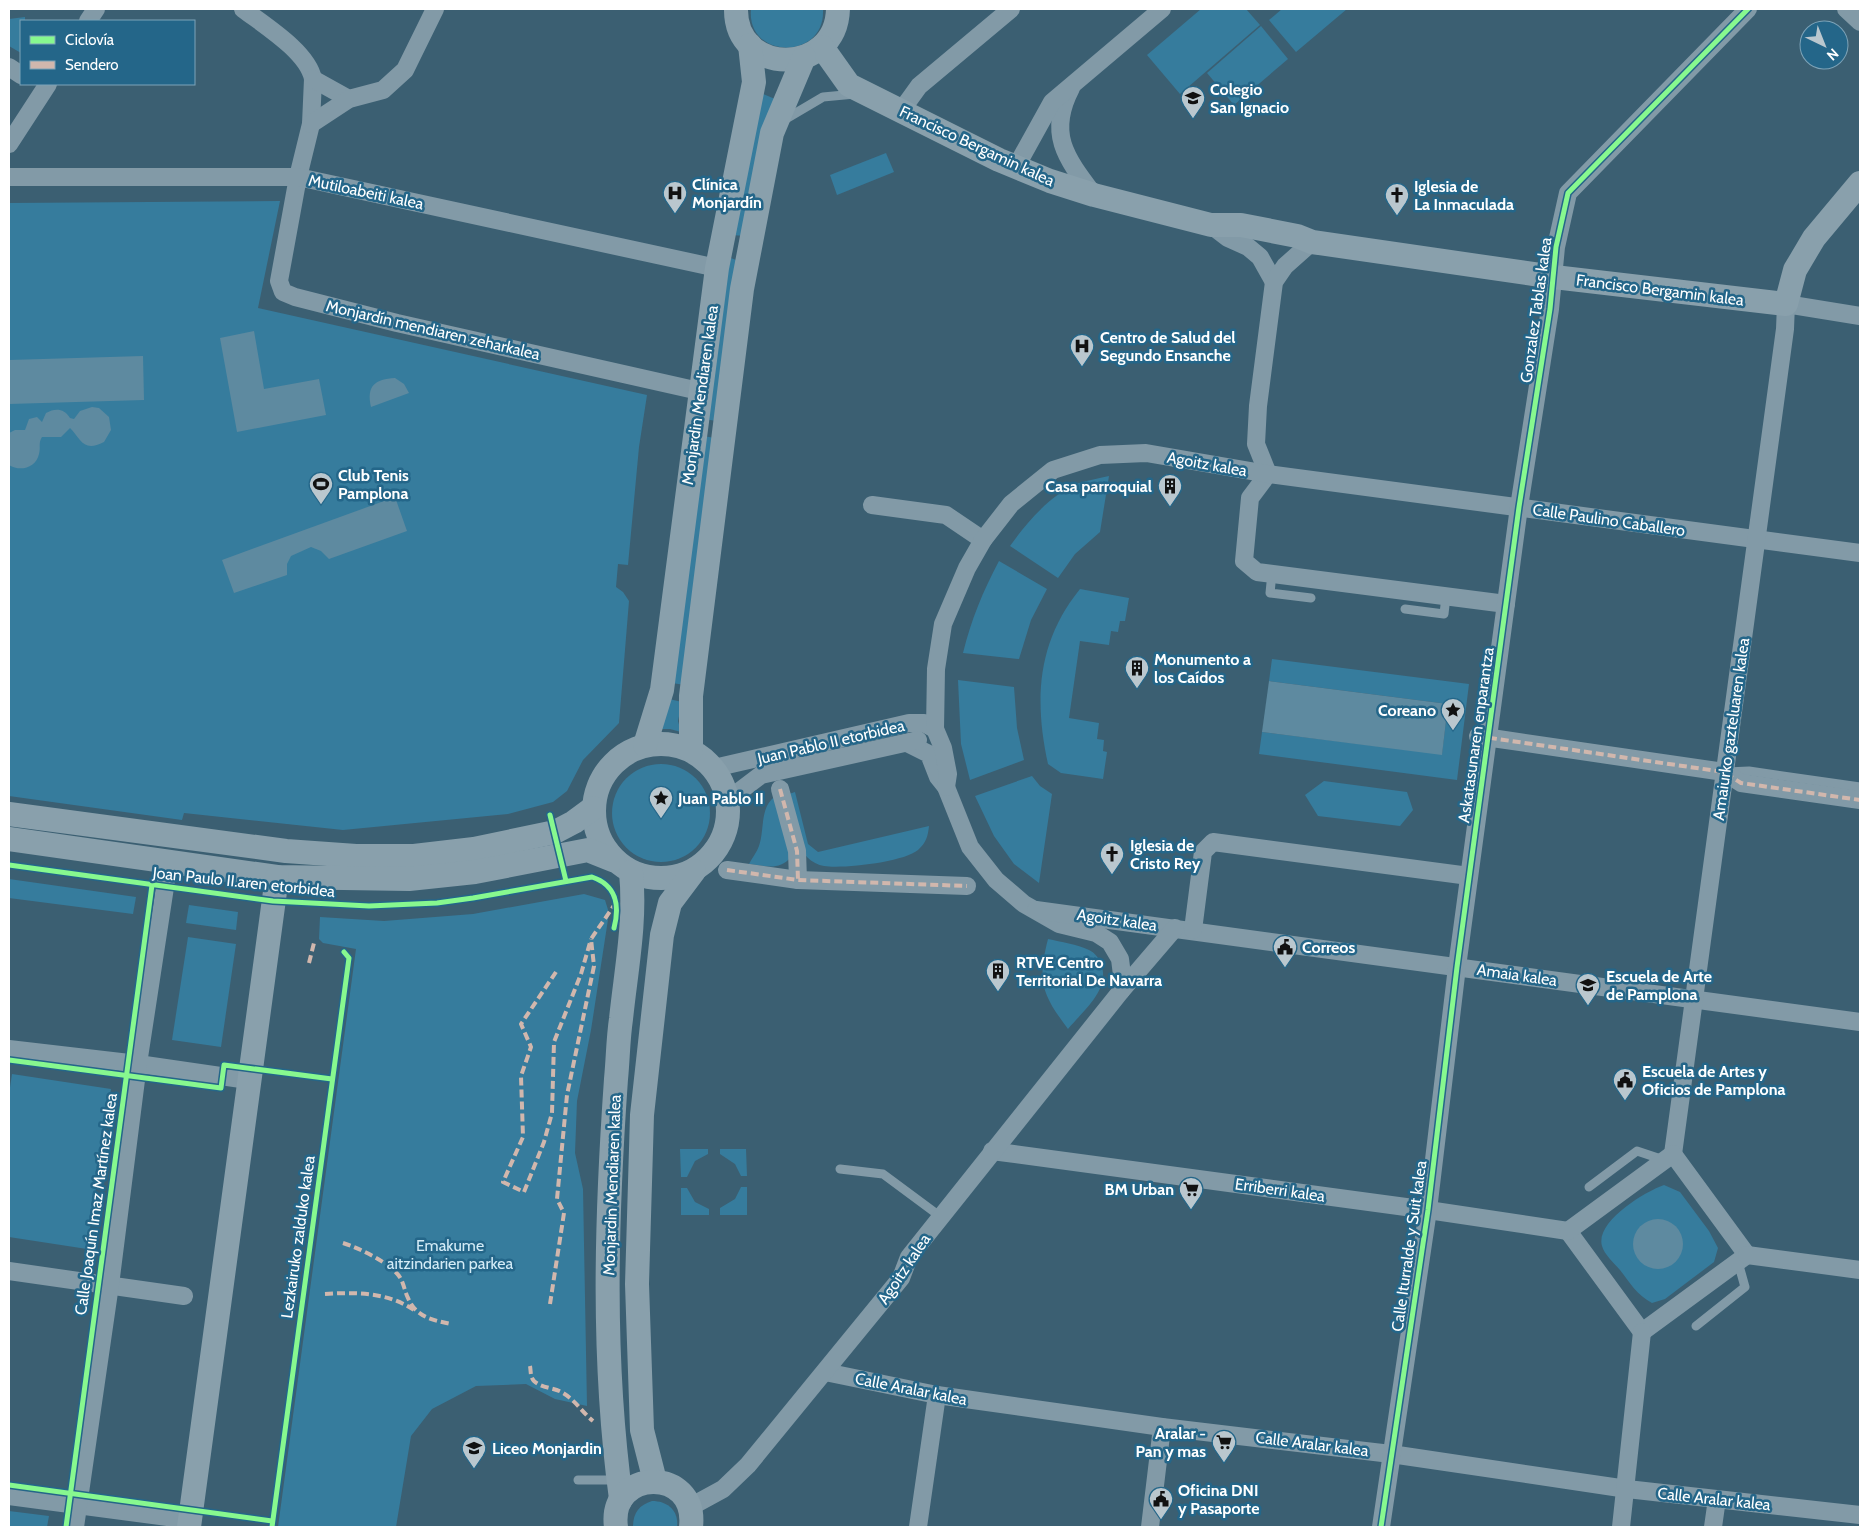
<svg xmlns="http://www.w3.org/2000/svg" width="1869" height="1536" font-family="Cabin,sans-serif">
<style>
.green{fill:#367c9d}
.water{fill:#5e8aa0}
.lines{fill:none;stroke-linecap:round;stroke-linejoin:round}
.lane{stroke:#829aa7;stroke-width:9}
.street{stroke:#829aa7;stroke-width:18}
.secondary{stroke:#89a0ac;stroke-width:24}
.quiet{stroke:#d1b7ad;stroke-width:4;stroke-dasharray:8 4;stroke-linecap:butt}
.cycleway-casing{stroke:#246689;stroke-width:8}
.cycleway{stroke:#87f88f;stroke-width:5}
.labels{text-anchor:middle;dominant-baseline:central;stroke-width:5;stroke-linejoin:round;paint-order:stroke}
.poi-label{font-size:16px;font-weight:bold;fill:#fff;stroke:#246689;text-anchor:start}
.street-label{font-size:16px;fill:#fff;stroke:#246689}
.park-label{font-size:16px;fill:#d4ecf7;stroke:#246689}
</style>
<rect width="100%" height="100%" fill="#3b5f72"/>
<g class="green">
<path d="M751,9h72c3,52 -77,51 -72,0z"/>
<polygon points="1201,9 1246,9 1260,25 1180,94 1147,55"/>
<polygon points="1282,9 1347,9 1296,52 1269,20"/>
<polygon points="25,17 25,21 21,21 21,53 9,46 9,19"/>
<polygon points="1261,26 1288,59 1234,105 1207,73"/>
<polygon points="761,93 775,99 745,236 731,235"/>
<polygon points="886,153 894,172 837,195 830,175"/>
<polygon points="280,201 258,308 647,395 639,447 628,565 618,564 616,587 623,592 629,601 619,723 583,760 567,791 553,802 508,814 343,830 184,813 182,820 9,796 9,203"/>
<polygon points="728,257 739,261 717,421 703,419"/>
<polygon points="703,436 715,438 685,685 672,683"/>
<path d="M1109,476l-9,56 -25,22 -17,24 -48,-32c18,-25 40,-51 69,-63 10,-3 21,-5 30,-7z"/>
<path d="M999,561l48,28 -16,31 -12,39 -56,-6c8,-33 20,-62 36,-92z"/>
<path d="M1080,589l49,9 -4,23h-5l-2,11 -7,-1 -2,14 -29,-4 -11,77 30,5 -2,16 7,1 -1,11 4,1 -4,27 -42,-6 -13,-9c-14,-64 -11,-122 32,-175z"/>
<polygon points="1272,659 1469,684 1457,780 1259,754 1262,732 1442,754 1448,704 1269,681"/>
<polygon points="958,680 1014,687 1017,728 1024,760 970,780 961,744"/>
<polygon points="669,699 682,702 678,721 681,732 670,729 658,729"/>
<circle cx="661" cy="813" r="49"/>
<polygon points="1032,776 1040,786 1052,794 1039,883 1014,864 994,836 975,796"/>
<polygon points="1324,781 1407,792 1413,810 1400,826 1318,816 1305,795"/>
<path d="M795,792l13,52 10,8 111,-26c-1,10 -3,17 -11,24 -14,12 -75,19 -94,16 -6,-1 -12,-4 -17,-9 -6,-7 -15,-51 -18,-63z"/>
<path d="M778,795l13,62c-12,14 -25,9 -42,7 3,-6 8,-12 10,-18 6,-16 0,-42 19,-51z"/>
<polygon points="9,879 136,897 133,914 9,898"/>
<polygon points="584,894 605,900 609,913 591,1030 577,1101 575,1153 583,1189 587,1406 555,1399 526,1384 476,1386 432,1409 411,1436 396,1527 278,1527 356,949 323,943 319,939 320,917 384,921 473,914"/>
<polygon points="189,905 238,912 236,930 186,923"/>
<polygon points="188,937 236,944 221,1047 172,1040"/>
<path d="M1048,939c13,3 29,5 41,11 6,3 10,8 12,14 10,25 -18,47 -33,65 -26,-35 -31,-47 -20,-90z"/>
<polygon points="12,1074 111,1089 87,1249 9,1237 9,1094"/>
<polygon points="680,1149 708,1149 708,1154 695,1161 687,1177 681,1177"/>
<polygon points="720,1149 746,1149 747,1176 741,1176 735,1164 720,1154"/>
<path d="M1664,1185l16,7 29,39 9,17 -4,14 -49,37 -13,4c-15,-8 -22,-20 -32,-33 -6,-7 -16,-16 -18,-24 -7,-24 42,-54 62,-61z"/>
<polygon points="741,1187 747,1187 747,1215 720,1215 720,1208 735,1199"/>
<polygon points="681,1188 687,1188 695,1202 709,1209 709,1215 681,1215"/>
<path d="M652,1501c16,0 27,10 25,26h-44c0,-14 6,-22 19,-26z"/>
<polygon points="9,1511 49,1516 47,1527 9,1527"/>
</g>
<g class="water">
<polygon points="254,331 264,389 319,379 326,415 237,432 220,338"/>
<polygon points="143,356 144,400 9,404 9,360"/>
<path d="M395,378l9,6 5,9 -38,14c-5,-21 4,-28 24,-29z"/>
<path d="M92,407l7,1 10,9 2,13 -7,12c-21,11 -23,-3 -34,-14l-9,9h-19c-4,6 -1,10 -3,17 -3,14 -19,18 -30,11v-32l6,-3h10l4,-11 8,-2 5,5 4,-9c9,-5 18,-5 24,5l4,1 6,-8z"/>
<polygon points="395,497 407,531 329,559 321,551 311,547 291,556 287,564 287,575 234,593 222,560"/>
<polygon points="1269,681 1448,704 1442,755 1262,732"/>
<circle cx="1658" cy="1244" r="25"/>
</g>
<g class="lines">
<g class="lane">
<polyline points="784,120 823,97 855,94"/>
<polyline points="1272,573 1270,593 1311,598"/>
<polyline points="1405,609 1444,614 1446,596"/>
<polyline points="1727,772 1749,771 1860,787"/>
<polyline points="840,1169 883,1174 941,1217"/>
<polyline points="1589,1187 1637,1151 1664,1160"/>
<polyline points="1696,1326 1745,1287 1738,1262"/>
<polyline points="578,1480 618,1480"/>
</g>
<g class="street">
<path d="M243,9c21,16 65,43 70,70l-2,45 -13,53 -19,104 4,11 12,5 102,26 302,68"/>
<polyline points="1846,9 1860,22"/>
<polyline points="88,21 96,9"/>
<polyline points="9,67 21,75"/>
<polyline points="313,79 349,99"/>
<path d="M1071,88c-24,46 -5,70 23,107"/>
<polyline points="901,111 919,86 1011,9"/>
<polyline points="311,124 349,99 383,90 405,70 435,9"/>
<polyline points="9,144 48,84"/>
<polyline points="1016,167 1052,102 1162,9"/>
<polyline points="9,177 298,177 717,268"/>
<polyline points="1211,225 1228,238 1248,247 1260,257 1274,282"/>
<polyline points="1268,474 1250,498 1244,561 1257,572 1506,604"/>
<polyline points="1268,474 1256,444 1258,406 1274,282 1285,266 1312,242"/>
<polyline points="872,505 946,515 983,540"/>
<polyline points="1478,736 1724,772 1741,783 1860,800"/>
<polyline points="907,743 929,754 938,777 946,787 970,847 996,880 1024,904 1059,924 1096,933 1110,942 1120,959 1122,975 1121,991"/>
<polyline points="714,768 909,723 924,723 935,729"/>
<polyline points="946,787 948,774 943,748 935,729 936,669 943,624 967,568 983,540 1011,504 1053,470 1100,455 1146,453 1268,474 1860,553"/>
<polyline points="780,789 797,851 798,880"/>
<polyline points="728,800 761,775 918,740"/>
<polyline points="727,870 798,880 967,886"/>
<polyline points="1036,910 1860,1022"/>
<polyline points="1193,930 1203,852 1213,842 1469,876"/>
<polyline points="9,1049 138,1064 248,1080"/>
<polyline points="992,1151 1428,1210 1568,1231"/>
<polyline points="1673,1154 1785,329 1786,304 1860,316"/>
<polyline points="1568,1231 1642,1332 1747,1255"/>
<polyline points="1568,1231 1673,1154 1747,1255"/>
<polyline points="1747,1255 1860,1270"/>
<polyline points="9,1271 184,1296"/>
<polyline points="825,1372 937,1395 1162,1427 1391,1454 1627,1489 1860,1515"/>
<polyline points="9,1496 190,1520"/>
<polyline points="690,1507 723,1489 748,1465 901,1278 909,1257 1121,991 1175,928"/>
<polyline points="75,1527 110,1285 138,1064 169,861"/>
<polyline points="918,1527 937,1395"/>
<polyline points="1150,1527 1162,1427"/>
<polyline points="1381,1527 1428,1210 1457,967 1519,507 1550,309 1556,247 1568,193 1748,9"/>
<polyline points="1621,1527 1642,1332"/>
<polyline points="1713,1527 1717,1499"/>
</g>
<g class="secondary">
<path d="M736,9c-1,67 100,68 102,0"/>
<polyline points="822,47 849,85 999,160 1050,181 1094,195 1211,225 1241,225 1297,236 1312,242 1554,277 1786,304 1795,270 1814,238 1860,183"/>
<circle cx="661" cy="811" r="67"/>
<polyline points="645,745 662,690 717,268 754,82 750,45"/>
<polyline points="691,750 691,696 742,289 772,133 804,57"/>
<polyline points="9,814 286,851 356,856 414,856 474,849 555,832 574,822 593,808"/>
<polyline points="9,839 277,877 409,879 475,872 588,850 613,860"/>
<polyline points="655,1481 642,1430 637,1284 642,1115 662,935 670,903 694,871"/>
<path d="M621,1499c-19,-141 -15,-278 -5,-420 2,-20 2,-40 5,-60 5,-49 15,-97 10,-147"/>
<polyline points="189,1527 277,877"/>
<path d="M616,1527c-8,-59 82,-61 75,0"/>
</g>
<g class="quiet">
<polyline points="1477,736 1724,772 1741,783 1860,800"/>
<polyline points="780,789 797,851 798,880"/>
<polyline points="1719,810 1730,733"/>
<polyline points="727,870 798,880 967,886"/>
<polyline points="309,963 314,943"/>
<polyline points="556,972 521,1024 531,1047 521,1076 523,1137 503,1182 524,1192 544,1142 552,1113 554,1042 581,974 591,939"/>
<path d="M343,1243c16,5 50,21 58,36 3,6 4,13 7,19 8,19 24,22 43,26"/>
<path d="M325,1294c31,-2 62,-2 89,16"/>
<polyline points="550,1304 564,1213 557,1199 567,1095 594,966 591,939 615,904"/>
<path d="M530,1366c1,5 0,11 4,15 9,8 20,6 29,12 12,7 19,19 30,28"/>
</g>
<g class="cycleway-casing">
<g id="cycleway">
<polyline points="550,815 566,881"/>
<path d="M9,865l264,36 96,5 68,-3 36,-5 119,-21c24,8 28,28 22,51"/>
<polyline points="9,1060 221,1088 224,1065 332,1079"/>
<polyline points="9,1485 272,1521"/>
<polyline points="66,1527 152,885"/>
<polyline points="272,1527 349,958 344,952"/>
<polyline points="1381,1527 1428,1210 1457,967 1519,507 1550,309 1556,247 1568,193 1748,9"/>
</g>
</g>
<use href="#cycleway" class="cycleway"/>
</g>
<defs>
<g id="school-pin" transform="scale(1.25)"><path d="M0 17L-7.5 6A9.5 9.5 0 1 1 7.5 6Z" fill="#bac7ce" stroke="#246689"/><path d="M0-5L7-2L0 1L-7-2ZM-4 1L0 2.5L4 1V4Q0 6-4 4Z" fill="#111"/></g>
<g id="hospital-pin" transform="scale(1.25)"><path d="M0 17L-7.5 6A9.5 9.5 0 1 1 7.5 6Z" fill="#bac7ce" stroke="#246689"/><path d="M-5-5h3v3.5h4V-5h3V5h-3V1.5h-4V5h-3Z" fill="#111"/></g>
<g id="church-pin" transform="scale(1.25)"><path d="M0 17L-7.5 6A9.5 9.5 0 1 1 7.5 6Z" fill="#bac7ce" stroke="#246689"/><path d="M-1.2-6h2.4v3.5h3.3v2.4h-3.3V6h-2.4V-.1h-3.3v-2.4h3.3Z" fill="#111"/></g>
<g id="stadium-pin" transform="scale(1.25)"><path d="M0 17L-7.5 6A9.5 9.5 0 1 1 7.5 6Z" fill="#bac7ce" stroke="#246689"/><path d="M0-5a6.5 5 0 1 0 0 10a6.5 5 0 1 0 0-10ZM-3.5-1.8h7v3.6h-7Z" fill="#111"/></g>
<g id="building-pin" transform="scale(1.25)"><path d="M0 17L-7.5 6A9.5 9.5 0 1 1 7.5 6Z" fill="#bac7ce" stroke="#246689"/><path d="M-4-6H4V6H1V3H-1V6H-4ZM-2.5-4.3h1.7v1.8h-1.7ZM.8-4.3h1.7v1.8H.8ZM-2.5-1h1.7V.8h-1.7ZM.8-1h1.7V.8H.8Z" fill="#111"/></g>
<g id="sight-pin" transform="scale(1.25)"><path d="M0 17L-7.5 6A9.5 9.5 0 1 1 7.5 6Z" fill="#bac7ce" stroke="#246689"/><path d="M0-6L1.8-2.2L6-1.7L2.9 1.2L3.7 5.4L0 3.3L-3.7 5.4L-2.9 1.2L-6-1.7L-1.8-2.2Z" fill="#111"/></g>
<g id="civic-pin" transform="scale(1.25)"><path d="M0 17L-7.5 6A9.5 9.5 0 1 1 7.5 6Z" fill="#bac7ce" stroke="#246689"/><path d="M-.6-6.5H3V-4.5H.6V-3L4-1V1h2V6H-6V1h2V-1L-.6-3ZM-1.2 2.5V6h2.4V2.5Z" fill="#111"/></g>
<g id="university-pin" transform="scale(1.25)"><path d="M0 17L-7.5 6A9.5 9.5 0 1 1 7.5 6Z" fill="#bac7ce" stroke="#246689"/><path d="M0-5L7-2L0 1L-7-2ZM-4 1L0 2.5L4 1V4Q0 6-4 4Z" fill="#111"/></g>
<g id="supermarket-pin" transform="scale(1.25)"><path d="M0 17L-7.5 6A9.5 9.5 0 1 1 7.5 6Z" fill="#bac7ce" stroke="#246689"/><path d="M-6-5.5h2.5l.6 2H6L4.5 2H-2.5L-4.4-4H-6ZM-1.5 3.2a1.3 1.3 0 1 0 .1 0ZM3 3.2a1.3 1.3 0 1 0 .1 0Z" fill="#111"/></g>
</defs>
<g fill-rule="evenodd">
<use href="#school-pin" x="1193" y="98"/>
<use href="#hospital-pin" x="675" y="193"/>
<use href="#church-pin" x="1397" y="195"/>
<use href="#hospital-pin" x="1082" y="346"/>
<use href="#stadium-pin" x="321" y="484"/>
<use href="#building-pin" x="1170" y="486"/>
<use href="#building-pin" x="1137" y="668"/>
<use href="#sight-pin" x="1453" y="710"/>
<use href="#sight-pin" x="661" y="798"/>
<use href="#church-pin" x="1112" y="854"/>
<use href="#civic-pin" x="1285" y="947"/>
<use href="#building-pin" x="998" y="971"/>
<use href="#university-pin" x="1588" y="985"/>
<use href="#civic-pin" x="1625" y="1080"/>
<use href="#supermarket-pin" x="1191" y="1189"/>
<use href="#supermarket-pin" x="1224" y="1442"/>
<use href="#school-pin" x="474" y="1448"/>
<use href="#civic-pin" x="1161" y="1499"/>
</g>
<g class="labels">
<g class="poi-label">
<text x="1210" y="89">Colegio<tspan x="1210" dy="18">San Ignacio</tspan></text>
<text x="692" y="184">Clínica<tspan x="692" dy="18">Monjardín</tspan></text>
<text x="1414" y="186">Iglesia de<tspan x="1414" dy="18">La Inmaculada</tspan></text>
<text x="1100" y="337">Centro de Salud del<tspan x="1100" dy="18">Segundo Ensanche</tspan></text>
<text x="338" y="475">Club Tenis<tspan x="338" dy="18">Pamplona</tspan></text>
<text x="1152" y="486" text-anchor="end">Casa parroquial</text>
<text x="1154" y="659">Monumento a<tspan x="1154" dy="18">los Caídos</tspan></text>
<text x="1436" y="710" text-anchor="end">Coreano</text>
<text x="678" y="798">Juan Pablo II</text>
<text x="1130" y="845">Iglesia de<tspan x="1130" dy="18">Cristo Rey</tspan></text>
<text x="1302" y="947">Correos</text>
<text x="1016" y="962">RTVE Centro<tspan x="1016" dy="18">Territorial De Navarra</tspan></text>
<text x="1606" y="976">Escuela de Arte<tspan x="1606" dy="18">de Pamplona</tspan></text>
<text x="1642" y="1071">Escuela de Artes y<tspan x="1642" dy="18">Oficios de Pamplona</tspan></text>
<text x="1174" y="1189" text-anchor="end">BM Urban</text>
<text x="1206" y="1433" text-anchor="end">Aralar -<tspan x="1206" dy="18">Pan y mas</tspan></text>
<text x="492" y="1448">Liceo Monjardin</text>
<text x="1178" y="1490">Oficina DNI<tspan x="1178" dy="18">y Pasaporte</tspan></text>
</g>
<g class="street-label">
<text transform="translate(977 146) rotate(25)">Francisco Bergamin kalea</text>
<text transform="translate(366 192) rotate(12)">Mutiloabeiti kalea</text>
<text transform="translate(1660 290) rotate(7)">Francisco Bergamin kalea</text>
<text transform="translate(1536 310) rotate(-82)">Gonzalez Tablas kalea</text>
<text transform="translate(433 330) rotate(13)">Monjardín mendiaren zeharkalea</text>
<text transform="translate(700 395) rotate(-82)">Monjardin Mendiaren kalea</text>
<text transform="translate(1207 464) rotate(10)">Agoitz kalea</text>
<text transform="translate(1609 520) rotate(8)">Calle Paulino Caballero</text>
<text transform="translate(1731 729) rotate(-82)">Amaiurko gazteluaren kalea</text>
<text transform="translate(1476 735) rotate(-82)">Askatasunaren enparantza</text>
<text transform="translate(831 742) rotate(-13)">Juan Pablo II etorbidea</text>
<text transform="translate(244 882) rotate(6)">Joan Paulo II.aren etorbidea</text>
<text transform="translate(1117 920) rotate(8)">Agoitz kalea</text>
<text transform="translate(1517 975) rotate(8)">Amaia kalea</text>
<text transform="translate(612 1185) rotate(-88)">Monjardin Mendiaren kalea</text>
<text transform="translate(1280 1190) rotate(8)">Erriberri kalea</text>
<text transform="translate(96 1204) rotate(-82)">Calle Joaquín Imaz Martínez kalea</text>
<text transform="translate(298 1237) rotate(-82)">Lezkairuko zalduko kalea</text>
<text transform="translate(1409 1246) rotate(-82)">Calle Iturralde y Suit kalea</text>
<text transform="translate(904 1269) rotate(-56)">Agoitz kalea</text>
<text transform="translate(911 1389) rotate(11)">Calle Aralar kalea</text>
<text transform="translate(1312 1444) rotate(7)">Calle Aralar kalea</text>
<text transform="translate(1714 1499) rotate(6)">Calle Aralar kalea</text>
</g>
<g class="park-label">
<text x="450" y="1245">Emakume<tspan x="450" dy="18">aitzindarien parkea</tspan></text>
</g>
</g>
<rect width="1869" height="1536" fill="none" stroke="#ffffff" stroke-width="20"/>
<rect x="20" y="20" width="175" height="65" fill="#246689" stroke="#7ca3b8"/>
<rect x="30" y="36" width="25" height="8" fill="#87f88f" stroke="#7ca3b8"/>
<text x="65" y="45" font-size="15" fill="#ffffff">Ciclovía</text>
<rect x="30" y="61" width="25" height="8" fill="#d1b7ad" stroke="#7ca3b8"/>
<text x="65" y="70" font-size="15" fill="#ffffff">Sendero</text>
<g transform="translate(1824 45) rotate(137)"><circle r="24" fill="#246689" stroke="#7ca3b8"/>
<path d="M0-4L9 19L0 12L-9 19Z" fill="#bac7ce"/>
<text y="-8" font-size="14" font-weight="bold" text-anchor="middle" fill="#ffffff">N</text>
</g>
</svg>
